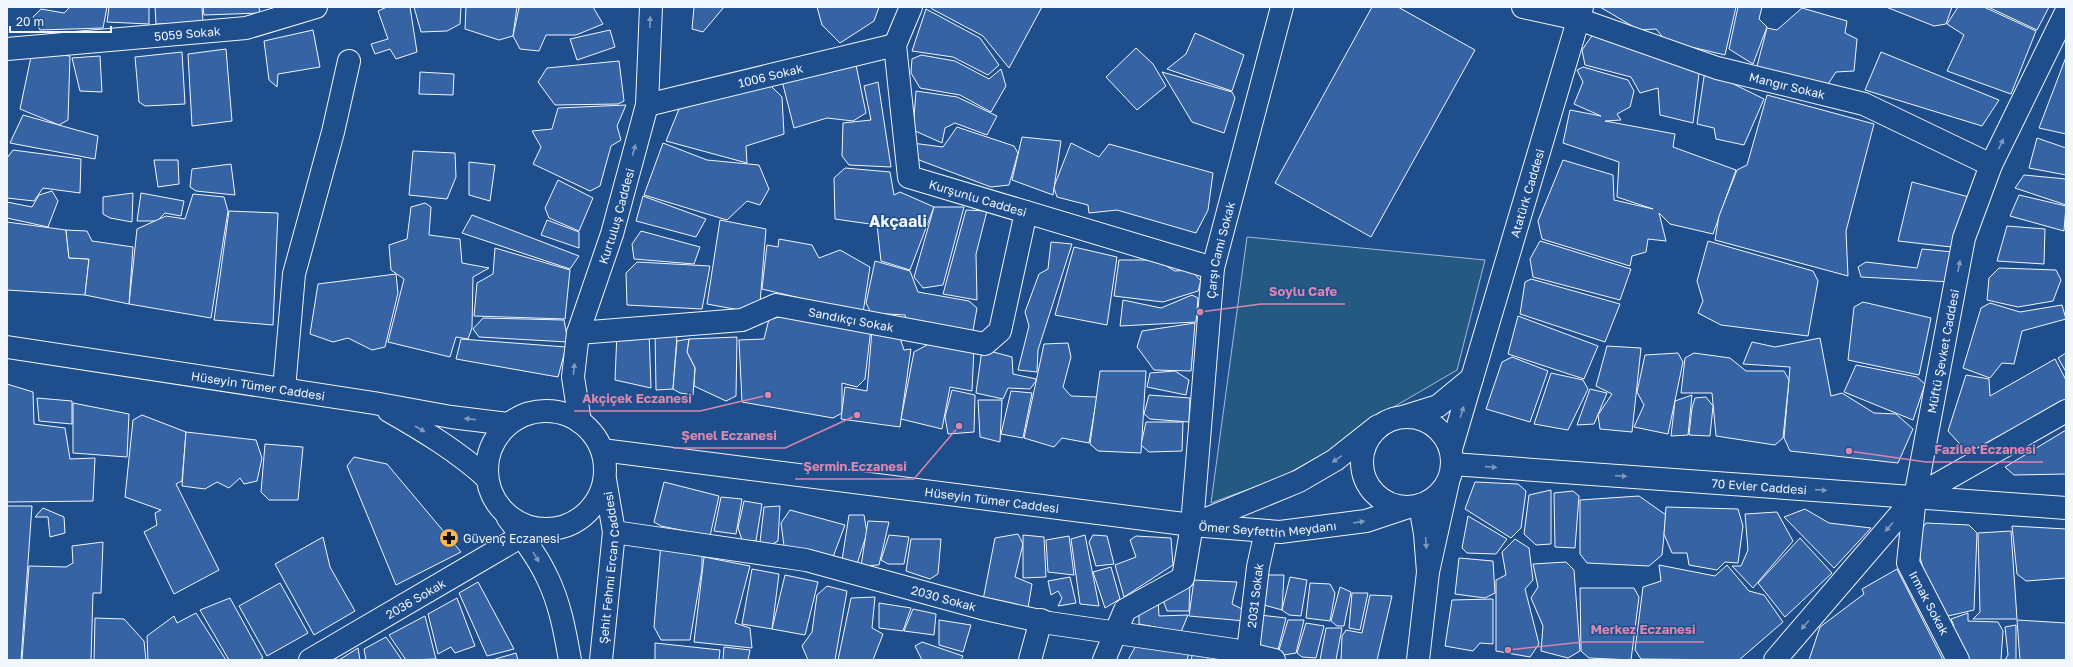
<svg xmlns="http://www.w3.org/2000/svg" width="2073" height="667" font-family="'Golos Text',sans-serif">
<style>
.green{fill:#245a82;stroke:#a8bbd7}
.building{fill:#3563a3;stroke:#f2f6ff}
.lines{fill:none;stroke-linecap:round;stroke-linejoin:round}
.minor-casing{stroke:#f2f6ff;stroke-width:24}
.major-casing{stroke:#f2f6ff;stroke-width:24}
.minor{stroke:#1f4e8c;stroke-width:22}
.major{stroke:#1f4e8c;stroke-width:22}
.oneway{fill:#7e9ac0}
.labels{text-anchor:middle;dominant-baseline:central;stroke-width:3;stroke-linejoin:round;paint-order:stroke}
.street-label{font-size:12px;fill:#f2f6ff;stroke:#1f4e8c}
.poi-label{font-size:12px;fill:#f2f6ff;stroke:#1f4e8c;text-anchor:start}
.district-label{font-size:16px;font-weight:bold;fill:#f2f6ff;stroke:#1f4e8c}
.leader{fill:none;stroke:#da87ad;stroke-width:1.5}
.callout-dot{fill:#da87ad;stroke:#1f4e8c;stroke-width:1.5}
.callout-label{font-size:13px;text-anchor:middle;font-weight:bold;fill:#da87ad;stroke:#1f4e8c;stroke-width:3;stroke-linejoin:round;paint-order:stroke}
</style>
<rect width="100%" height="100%" fill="#1f4e8c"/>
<polygon class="green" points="1247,237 1485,260 1457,370 1380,415 1335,447 1282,477 1211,503"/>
<g class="building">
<polygon points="70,7 107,7 103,28 40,30 33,17 41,9 64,13"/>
<polygon points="109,7 149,7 149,24 107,22"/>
<polygon points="155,7 202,7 203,23 156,24"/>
<polygon points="203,7 259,7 260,13 204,15"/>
<polygon points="387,7 410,7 417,52 396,59 390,49 375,54 371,44 388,39 378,11"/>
<polygon points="414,7 461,7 460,24 447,31 421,32"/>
<polygon points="466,7 517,7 513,36 499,40 465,29"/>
<polygon points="522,7 593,7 603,24 576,35 546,35 539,51 520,49 513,36 519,8"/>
<polygon points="694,7 724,7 703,32 692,29"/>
<polygon points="817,7 879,7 874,21 840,43 822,25"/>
<polygon points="931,7 1042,7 1009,68 983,36 932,9"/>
<polygon points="1372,7 1398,7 1475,50 1371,237 1275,183"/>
<polygon points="1600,7 1736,7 1725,55 1666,41 1656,29 1639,30"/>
<polygon points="1738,7 1762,7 1759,19 1767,27 1753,64 1729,49"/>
<polygon points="1886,7 1952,7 1946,24 1934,26"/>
<polygon points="1958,7 1984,7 2036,31 2011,94 1947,71 1964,35 1947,24"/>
<polygon points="1988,7 2049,7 2037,30"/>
<polygon points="1802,8 1847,21 1845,33 1857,39 1854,71 1836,72 1826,87 1774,78 1757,66 1767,28 1777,30"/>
<polygon points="926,9 980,38 999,65 988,75 953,57 912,51"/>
<polygon points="313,30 320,67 278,74 277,87 269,80 264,41"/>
<polygon points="610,30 615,47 577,60 570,39"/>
<polygon points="1596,30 1700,65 1693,123 1660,115 1658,88 1640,93 1631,77 1585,65 1582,50"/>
<polygon points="1195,33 1244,55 1232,91 1167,69 1186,54"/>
<polygon points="1136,48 1153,64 1166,86 1137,110 1106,77"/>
<polygon points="226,49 232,121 192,126 188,54"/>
<polygon points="32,52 70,56 68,120 59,125 20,109"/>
<polygon points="182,52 185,104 145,106 139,102 135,57"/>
<polygon points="1881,52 1999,100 1982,126 1865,90"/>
<polygon points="921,55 955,61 989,79 1001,69 1006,86 991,112 960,95 920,88 911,73 912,59"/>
<polygon points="100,56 102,92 80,91 72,58"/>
<polygon points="2066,57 2066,134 2039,128"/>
<polygon points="619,61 624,101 618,104 555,105 538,82 547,68"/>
<polygon points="856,65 866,113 853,121 827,118 794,128 782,81"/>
<polygon points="1583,67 1628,80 1634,91 1630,107 1617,114 1621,120 1605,121 1675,134 1673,147 1736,170 1713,234 1670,224 1659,213 1666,241 1648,239 1646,252 1632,256 1630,266 1542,239 1538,221 1563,160 1613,175 1614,200 1653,209 1617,197 1619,162 1563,143 1570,110 1601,116 1574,104 1583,82 1577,70"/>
<polygon points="1705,70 1764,99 1744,145 1716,139 1714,128 1697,124"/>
<polygon points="420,72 454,74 453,95 419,94"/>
<polygon points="1162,72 1232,92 1235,98 1224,133 1192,122"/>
<polygon points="878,82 891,167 849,165 842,156 843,123 871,120 864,86"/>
<polygon points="769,84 782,97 784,134 746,146 747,163 666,141 679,109"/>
<polygon points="916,91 957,97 997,116 987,135 955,123 945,128 942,143 913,130"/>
<polygon points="1767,95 1874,124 1846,231 1848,276 1715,240 1719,216 1737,170 1747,165"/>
<polygon points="626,105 617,126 621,140 611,146 600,186 590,191 533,164 541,147 532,131 552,129 558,108"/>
<polygon points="23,115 98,136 95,159 10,143"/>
<polygon points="957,127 1014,146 1018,153 1009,185 991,187 919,160 912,143 943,147"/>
<polygon points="1022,137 1061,141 1053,195 1012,180"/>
<polygon points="2037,138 2066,148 2066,175 2029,168"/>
<polygon points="663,143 707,160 759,165 769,189 760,205 747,201 727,220 644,195"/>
<polygon points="1071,143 1099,157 1109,144 1213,173 1208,210 1196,233 1117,210 1089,213 1088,205 1057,197 1054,188 1055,184"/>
<polygon points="13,150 81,159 80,193 43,188 34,201 7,198 7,158"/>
<polygon points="413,151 455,153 456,177 447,199 409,195"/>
<polygon points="154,160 178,160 179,184 158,187"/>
<polygon points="469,162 495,165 490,201 469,195"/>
<polygon points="231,164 235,195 196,191 190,187 192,169"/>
<polygon points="845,168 890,172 894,195 900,192 934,207 910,270 881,261 877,225 835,219 834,178"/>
<polygon points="2024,175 2066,179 2066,205 2015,188"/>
<polygon points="558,180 593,198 579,231 549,218 545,208"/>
<polygon points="1912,182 1969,197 1960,248 1898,241"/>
<polygon points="52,191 58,201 48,227 7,218 7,202 32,207 39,195"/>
<polygon points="133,193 132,222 110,218 103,214 103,197"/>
<polygon points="141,193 184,201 181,216 165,213 157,221 137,221"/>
<polygon points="193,194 224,197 228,211 211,318 129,304 137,229 166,216 185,219"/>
<polygon points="2019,195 2066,206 2064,231 2010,216"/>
<polygon points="643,196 706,219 696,237 636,221"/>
<polygon points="425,203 431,207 429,235 460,239 462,263 489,268 473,277 472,328 468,339 456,337 450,357 388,342 404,279 391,270 389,245 407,239 411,207"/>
<polygon points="934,207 964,207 943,285 923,288 914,277"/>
<polygon points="966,210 987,211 976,254 977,300 943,294"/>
<polygon points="229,211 278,213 273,325 214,320"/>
<polygon points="472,215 579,256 570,269 462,233"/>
<polygon points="547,220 579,232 579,248 541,235"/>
<polygon points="720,220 766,229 760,303 745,311 707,304"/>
<polygon points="7,222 66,230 69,258 89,259 85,295 7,290"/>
<polygon points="2007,226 2045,229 2044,264 1997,261"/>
<polygon points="66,230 87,231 92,241 133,247 129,304 85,295 89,259 69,258"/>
<polygon points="641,231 700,247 694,264 634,259 632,244"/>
<polygon points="779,239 812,245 819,258 840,250 870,267 863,313 762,289 767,245 778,247"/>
<polygon points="1540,241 1631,269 1620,300 1533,277 1530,259"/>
<polygon points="1708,241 1813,271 1818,281 1808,336 1721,325 1698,313 1703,301 1697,281"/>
<polygon points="1051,242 1072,244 1038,350 1037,372 1018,370 1029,326 1025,312 1039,274 1048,269"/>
<polygon points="1074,247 1117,257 1107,325 1055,315"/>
<polygon points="495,248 570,270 565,319 474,316 477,283 493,274"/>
<polygon points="1922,249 1953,252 1951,282 1861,277 1858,267 1866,262 1917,268"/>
<polygon points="1119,260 1156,260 1175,271 1191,270 1201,281 1198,291 1163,302 1114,296"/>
<polygon points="875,261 910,271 918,292 969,301 977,308 972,336 908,326 905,315 871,313 866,303"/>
<polygon points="637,262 710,266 702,309 627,305 626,273"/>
<polygon points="1999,268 2056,270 2061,280 2053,301 2018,307 1987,300 1989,278"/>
<polygon points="396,274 398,293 385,347 372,350 348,338 333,342 310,334 318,284"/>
<polygon points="1531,279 1620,304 1605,342 1520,314 1525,282"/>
<polygon points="1192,295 1198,298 1196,322 1120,326 1123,300 1161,308"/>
<polygon points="1863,302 1931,318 1919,375 1848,360 1854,307"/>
<polygon points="1990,303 2020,312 2062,305 2066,319 2022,331 2014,364 2002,363 1990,378 1963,368 1981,308"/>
<polygon points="792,315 871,328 865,379 857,387 842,383 842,413 833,418 742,402 739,340 764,339 769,319"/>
<polygon points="1518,316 1598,346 1584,379 1508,354"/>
<polygon points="483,318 564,320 568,342 479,337 473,329"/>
<polygon points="1195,323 1191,371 1154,370 1137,347 1142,331"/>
<polygon points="872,330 898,332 904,350 911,349 900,427 841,419 845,387 867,391"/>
<polygon points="649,331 651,388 615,380 617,332"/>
<polygon points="655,332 677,336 673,389 656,390"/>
<polygon points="737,337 736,396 726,401 694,386 695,368 687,352 689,339"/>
<polygon points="1820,338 1831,396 1842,393 1874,413 1896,414 1913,429 1898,463 1790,451 1784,438 1790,367 1743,364 1752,342 1775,347"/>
<polygon points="461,339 566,347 558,377 456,359"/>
<polygon points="689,339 687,352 695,368 693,395 680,393 673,389 677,341"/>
<polygon points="936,340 974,348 972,391 950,387 942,429 901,419 914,352"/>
<polygon points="1068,343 1071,357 1063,387 1071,396 1097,397 1089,443 1062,438 1054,447 1024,438 1044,344"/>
<polygon points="1607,346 1641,348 1632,432 1600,429 1598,415 1612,394 1596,386"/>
<polygon points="982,349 1012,357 1013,374 1036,379 1036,381 1030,389 1008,388 1003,399 976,393"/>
<polygon points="1678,353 1683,362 1668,434 1634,427 1644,405 1637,392 1645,355"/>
<polygon points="1694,353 1730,358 1746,371 1784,371 1789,380 1783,438 1775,445 1716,436 1712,393 1681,393 1685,358"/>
<polygon points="2066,353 2066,372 2058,358"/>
<polygon points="1512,357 1548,371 1530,422 1486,409 1502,362"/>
<polygon points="2055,359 2066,380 2066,399 1968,453 1948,431 1966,375 1989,379 1990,396"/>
<polygon points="1856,365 1917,377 1925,384 1913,420 1844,392"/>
<polygon points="1100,371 1146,371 1141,453 1098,451 1090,444"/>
<polygon points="1175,371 1189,380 1186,395 1147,387 1150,373"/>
<polygon points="1551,373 1583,380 1588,389 1568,430 1534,424"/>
<polygon points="7,384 33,392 34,424 65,428 70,459 95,458 93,501 7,502"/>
<polygon points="1590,389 1607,393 1594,424 1577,425"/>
<polygon points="952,390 975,395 974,432 948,434 945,417"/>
<polygon points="1011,391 1032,393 1023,438 1001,434"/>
<polygon points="1149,395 1190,398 1189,422 1150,419 1144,414"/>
<polygon points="1692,395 1688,435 1671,436 1675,401"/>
<polygon points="1706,397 1713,406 1710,436 1689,435 1692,408 1695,398"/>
<polygon points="37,398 72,401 72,424 39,421"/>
<polygon points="978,400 1002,400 1000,442 980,437"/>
<polygon points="73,403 129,414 127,457 73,453"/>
<polygon points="142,415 186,432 182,481 176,484 219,570 174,594 144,532 157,525 155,513 161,510 125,497 133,420"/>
<polygon points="1146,422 1183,422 1182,451 1149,452 1141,445"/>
<polygon points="2066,430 2066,474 2014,475 2005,467"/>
<polygon points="186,432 256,440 262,458 257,481 244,484 240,478 229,488 217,482 205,489 182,486"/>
<polygon points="265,444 303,447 298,500 269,500 261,492"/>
<polygon points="354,457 387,464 461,552 396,585 347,466"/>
<polygon points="664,482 719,496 710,536 661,526 654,522"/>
<polygon points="1475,482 1518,484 1526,491 1521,528 1511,538 1465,509"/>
<polygon points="1551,490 1551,544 1536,545 1524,534 1529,495"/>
<polygon points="1573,491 1579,496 1575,548 1555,547 1554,493"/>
<polygon points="1639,496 1666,515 1662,555 1649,566 1587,563 1580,554 1580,500"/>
<polygon points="721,497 742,499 736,534 714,531"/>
<polygon points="744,501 762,504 756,541 742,540 738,528"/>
<polygon points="7,506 32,506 21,660 7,660"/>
<polygon points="780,506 778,541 769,546 760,542 764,507"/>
<polygon points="1666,507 1738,509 1743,526 1738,563 1725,562 1717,570 1689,565 1687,553 1672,553 1664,534"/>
<polygon points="43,508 64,517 65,533 50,537 48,517 35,517"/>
<polygon points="1805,509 1829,523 1871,528 1834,568 1784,517"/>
<polygon points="790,510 845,525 833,557 784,546 781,523"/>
<polygon points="1777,512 1793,541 1753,588 1732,566 1741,566 1748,550 1745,514"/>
<polygon points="849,515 864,515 867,533 857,564 842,560"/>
<polygon points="1468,516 1507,539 1496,554 1467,553 1462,548"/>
<polygon points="868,521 889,522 879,565 861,566"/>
<polygon points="1926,523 1969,525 1977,533 1974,610 1948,616 1929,589 1920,557 1917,536"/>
<polygon points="2012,526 2066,529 2066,578 2026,581 2017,574"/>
<polygon points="2011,531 2017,619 1973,619 1980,612 1978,533"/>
<polygon points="1018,534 1023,544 1015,577 1032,584 1028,608 983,600 995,538"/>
<polygon points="889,535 909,537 904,564 888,564 881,560"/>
<polygon points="1023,535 1044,537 1046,577 1023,578"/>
<polygon points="1085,535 1099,606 1080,604 1071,539"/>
<polygon points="1093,535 1107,536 1114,564 1096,566 1089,542"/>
<polygon points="1069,536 1074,575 1048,572 1046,540"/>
<polygon points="1136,536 1171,538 1173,565 1124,597 1115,565 1136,557 1130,540"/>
<polygon points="323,537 330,567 355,611 314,635 275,564"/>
<polygon points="1800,538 1832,573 1785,617 1758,583"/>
<polygon points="911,539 941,539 938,574 930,579 906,571"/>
<polygon points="1515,539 1529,548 1533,580 1525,589 1539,644 1530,657 1496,651 1496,580 1506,575 1502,552"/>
<polygon points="103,542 101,593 93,593 91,660 22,660 29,566 66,567 73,563 72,546"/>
<polygon points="661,543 702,554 702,569 690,640 661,640 654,627"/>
<polygon points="704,557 750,566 735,623 750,628 752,648 694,642"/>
<polygon points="1459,558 1493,561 1495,593 1485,598 1455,594"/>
<polygon points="1566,562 1574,570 1580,651 1568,658 1541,651 1543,626 1531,598 1538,587 1533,564"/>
<polygon points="1659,565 1715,576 1727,565 1749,591 1764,595 1783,622 1739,660 1641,659 1635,650 1643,587 1661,581"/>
<polygon points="1111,567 1120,599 1105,608 1093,572"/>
<polygon points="752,569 779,574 772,629 742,624"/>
<polygon points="1897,569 1943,660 1809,660 1820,627 1864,594 1862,589"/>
<polygon points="785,575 818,582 805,635 772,629"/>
<polygon points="1263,575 1284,575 1282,610 1257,603"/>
<polygon points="1070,577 1076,603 1058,606 1062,598 1058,591 1051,595 1048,581"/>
<polygon points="1290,577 1307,580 1301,616 1289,615 1282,610"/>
<polygon points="1194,580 1237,582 1232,604 1244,610 1245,621 1189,616"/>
<polygon points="478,582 514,649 487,656 459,593"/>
<polygon points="1190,582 1189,611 1167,611 1162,597"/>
<polygon points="280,583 308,633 267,656 239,606"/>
<polygon points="1310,583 1330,584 1335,593 1330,621 1306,618"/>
<polygon points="827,586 847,591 835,660 808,660 802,646 812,632 817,595"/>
<polygon points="1340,587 1351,592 1344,626 1337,626 1331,621"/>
<polygon points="1580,588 1634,588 1639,597 1631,660 1589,658 1581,651"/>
<polygon points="1352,593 1368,593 1360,630 1349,628"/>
<polygon points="1370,595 1392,596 1377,660 1341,660 1342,636 1346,630 1362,633"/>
<polygon points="875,597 872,628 883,634 873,660 838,660 851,598"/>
<polygon points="230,598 263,658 259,660 229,660 200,610"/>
<polygon points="457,598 475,646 455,653 451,647 438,654 428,614"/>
<polygon points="1158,599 1159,616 1188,615 1181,632 1139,624 1139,610"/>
<polygon points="1493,599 1493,644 1480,643 1473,651 1445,646 1452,600"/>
<polygon points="879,603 911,608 903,631 879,628"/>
<polygon points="913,609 936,614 934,635 904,631"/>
<polygon points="196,613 226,660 148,660 147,636 174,616 177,623"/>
<polygon points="1968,613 1968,621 1998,622 2003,631 2001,660 1964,660 1948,629 1954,626 1951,619"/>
<polygon points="1260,615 1286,618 1278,650 1253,649"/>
<polygon points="425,616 436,659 406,660 389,635"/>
<polygon points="95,618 124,619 144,641 146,660 94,660"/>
<polygon points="939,620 971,625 963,652 939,645"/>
<polygon points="1288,620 1304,620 1296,653 1284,655 1279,650"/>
<polygon points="2017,620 2066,623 2066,660 2020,660"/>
<polygon points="1306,623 1324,626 1316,658 1302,657 1297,653"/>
<polygon points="2016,625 2016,660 2005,660 2008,655 2005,627"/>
<polygon points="1326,628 1342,628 1336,660 1320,660"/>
<polygon points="386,637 402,660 366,660 364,649"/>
<polygon points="1139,640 1190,650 1187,660 1128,660"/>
<polygon points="922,642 963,656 961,660 922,660 915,646"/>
<polygon points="655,643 720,650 719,660 655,660"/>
<polygon points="724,647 750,650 748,660 723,660"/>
<polygon points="358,648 360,660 339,660"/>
<polygon points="1193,652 1208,652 1208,660 1191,660"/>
<polygon points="516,653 518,660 492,660"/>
</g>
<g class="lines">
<g class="minor-casing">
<g id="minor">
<path id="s1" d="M911,7l-16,38 14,132 304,91"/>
<path id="s2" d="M1523,7l55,12 139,49 147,36 127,61"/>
<path id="s3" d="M7,49l239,-21 70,-21"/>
<path id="s4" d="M647,105l248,-60"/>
<path id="s5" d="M578,333l164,-13 34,-15 209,39 15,-13 26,-119"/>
<path id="s6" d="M1472,378l110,-371"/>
<polyline points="284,389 294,274 333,132 349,61"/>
<polyline points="1406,416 1438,406 1472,378 1451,449"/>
<circle cx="1407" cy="462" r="45"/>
<path id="s7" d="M1378,426l-43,34 -36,21 -107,44 88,7 86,-11 42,-14"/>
<path id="s8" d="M602,450l590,75"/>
<path id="s9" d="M1452,464l614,44"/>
<polyline points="1420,505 1425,534 1428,572 1448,482"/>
<path id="s10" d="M614,532l192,28 175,48 68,15 185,27 40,10"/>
<path id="s11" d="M310,660l212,-124"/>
<polyline points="1030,660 1041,620"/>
<path id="s12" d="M1104,660l21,-50 58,-32 9,-53 21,-257 69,-261"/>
<path id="s13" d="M1247,660l11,-93 8,-36"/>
<polyline points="1418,660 1428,572"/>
<polyline points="1775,660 1915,497 2066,411"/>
<path id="s14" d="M1958,660l-50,-97 7,-66 49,-259 27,-73 75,-153"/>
</g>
</g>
<g class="major-casing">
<g id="major">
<path id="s15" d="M7,347l367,56 77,14 57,7"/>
<circle cx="546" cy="470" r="59"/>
<path d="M389,411c35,20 68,40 98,67"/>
<path id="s16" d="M580,422l-7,-45 5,-44 34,-99 35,-129 4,-98"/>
<path d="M508,518c14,19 29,37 39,59 13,26 18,55 23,83"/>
<path id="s17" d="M601,660l13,-128 -9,-53"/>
</g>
</g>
<use href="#minor" class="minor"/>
<use href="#major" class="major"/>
</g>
<defs><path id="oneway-solid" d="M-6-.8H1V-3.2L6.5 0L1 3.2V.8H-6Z"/></defs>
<g class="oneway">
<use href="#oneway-solid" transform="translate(650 22) rotate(-88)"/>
<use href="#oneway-solid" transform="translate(2001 144) rotate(-64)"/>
<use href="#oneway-solid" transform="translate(634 150) rotate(-75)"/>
<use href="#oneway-solid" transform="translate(1959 266) rotate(-79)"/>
<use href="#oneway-solid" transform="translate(574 369) rotate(-84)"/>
<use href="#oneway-solid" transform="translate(1462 412) rotate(-73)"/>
<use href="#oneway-solid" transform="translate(470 419) rotate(-173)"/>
<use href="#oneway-solid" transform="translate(420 429) rotate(30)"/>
<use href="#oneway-solid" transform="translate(1337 459) rotate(145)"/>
<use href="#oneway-solid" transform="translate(1491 467) rotate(4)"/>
<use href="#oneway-solid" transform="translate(1621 476) rotate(4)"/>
<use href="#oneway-solid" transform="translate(1821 490) rotate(4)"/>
<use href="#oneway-solid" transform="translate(1359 522) rotate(-9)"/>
<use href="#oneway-solid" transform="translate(1889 527) rotate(131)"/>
<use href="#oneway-solid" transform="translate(1426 543) rotate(86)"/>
<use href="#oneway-solid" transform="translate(536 557) rotate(60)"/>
<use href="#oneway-solid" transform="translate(1805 625) rotate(131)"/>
</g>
<defs>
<g id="pharmacy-disc" transform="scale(1)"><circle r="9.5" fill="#ffb74d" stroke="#1f4e8c"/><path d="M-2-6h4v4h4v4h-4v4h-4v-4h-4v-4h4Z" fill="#111"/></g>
</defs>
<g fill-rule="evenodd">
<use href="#pharmacy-disc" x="449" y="538"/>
</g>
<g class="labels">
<g class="street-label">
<text stroke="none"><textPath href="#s3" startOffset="181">5059 Sokak</textPath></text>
<text stroke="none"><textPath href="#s4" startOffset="127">1006 Sokak</textPath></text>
<text stroke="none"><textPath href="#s2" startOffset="276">Mangır Sokak</textPath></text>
<text stroke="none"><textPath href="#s6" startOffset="193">Atatürk Caddesi</textPath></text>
<text stroke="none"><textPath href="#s1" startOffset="246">Kurşunlu Caddesi</textPath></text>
<text stroke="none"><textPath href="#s16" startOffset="213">Kurtuluş Caddesi</textPath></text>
<text stroke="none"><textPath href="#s12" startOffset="451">Çarşı Cami Sokak</textPath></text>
<text stroke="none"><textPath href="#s5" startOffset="278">Sandıkçı Sokak</textPath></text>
<text stroke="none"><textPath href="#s14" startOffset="324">Müftü Şevket Caddesi</textPath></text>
<text stroke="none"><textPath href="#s15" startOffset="254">Hüseyin Tümer Caddesi</textPath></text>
<text stroke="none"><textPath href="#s9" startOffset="308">70 Evler Caddesi</textPath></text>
<text stroke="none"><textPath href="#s8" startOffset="393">Hüseyin Tümer Caddesi</textPath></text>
<text stroke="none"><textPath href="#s7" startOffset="288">Ömer Seyfettin Meydanı</textPath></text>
<text stroke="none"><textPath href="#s17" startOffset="93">Şehit Fehmi Ercan Caddesi</textPath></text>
<text stroke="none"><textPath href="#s13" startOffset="65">2031 Sokak</textPath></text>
<text stroke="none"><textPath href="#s10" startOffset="337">2030 Sokak</textPath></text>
<text stroke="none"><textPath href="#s11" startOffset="122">2036 Sokak</textPath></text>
<text transform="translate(1929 603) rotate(62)">Irmak Sokak</text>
</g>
<g class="poi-label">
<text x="463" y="538">Güvenç Eczanesi</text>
</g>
<g class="district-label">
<text x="898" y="221">Akçaali</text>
</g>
</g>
<path class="leader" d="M1200 312L1261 304H1345M768 395L700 411H574M857 415L785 448H673M1849 451L1926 462H2043M959 426L914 479H795M1508 650L1583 642H1704"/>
<g class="callout-dot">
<circle cx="1200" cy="312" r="4"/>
<circle cx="768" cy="395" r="4"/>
<circle cx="857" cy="415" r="4"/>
<circle cx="1849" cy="451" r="4"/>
<circle cx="959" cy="426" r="4"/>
<circle cx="1508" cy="650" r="4"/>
</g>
<g class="callout-label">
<text x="1303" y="296">Soylu Cafe</text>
<text x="637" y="403">Akçiçek Eczanesi</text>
<text x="729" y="440">Şenel Eczanesi</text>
<text x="1985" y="454">Fazilet Eczanesi</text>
<text x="855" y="471">Şermin Eczanesi</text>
<text x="1643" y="634">Merkez Eczanesi</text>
</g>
<rect width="2073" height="667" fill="none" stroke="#f2f6ff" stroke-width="16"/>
<path d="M10 26v6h101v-6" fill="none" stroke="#f2f6ff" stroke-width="2"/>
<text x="16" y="26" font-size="12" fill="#f2f6ff" stroke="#1f4e8c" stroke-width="3" paint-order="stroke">20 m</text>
</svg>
